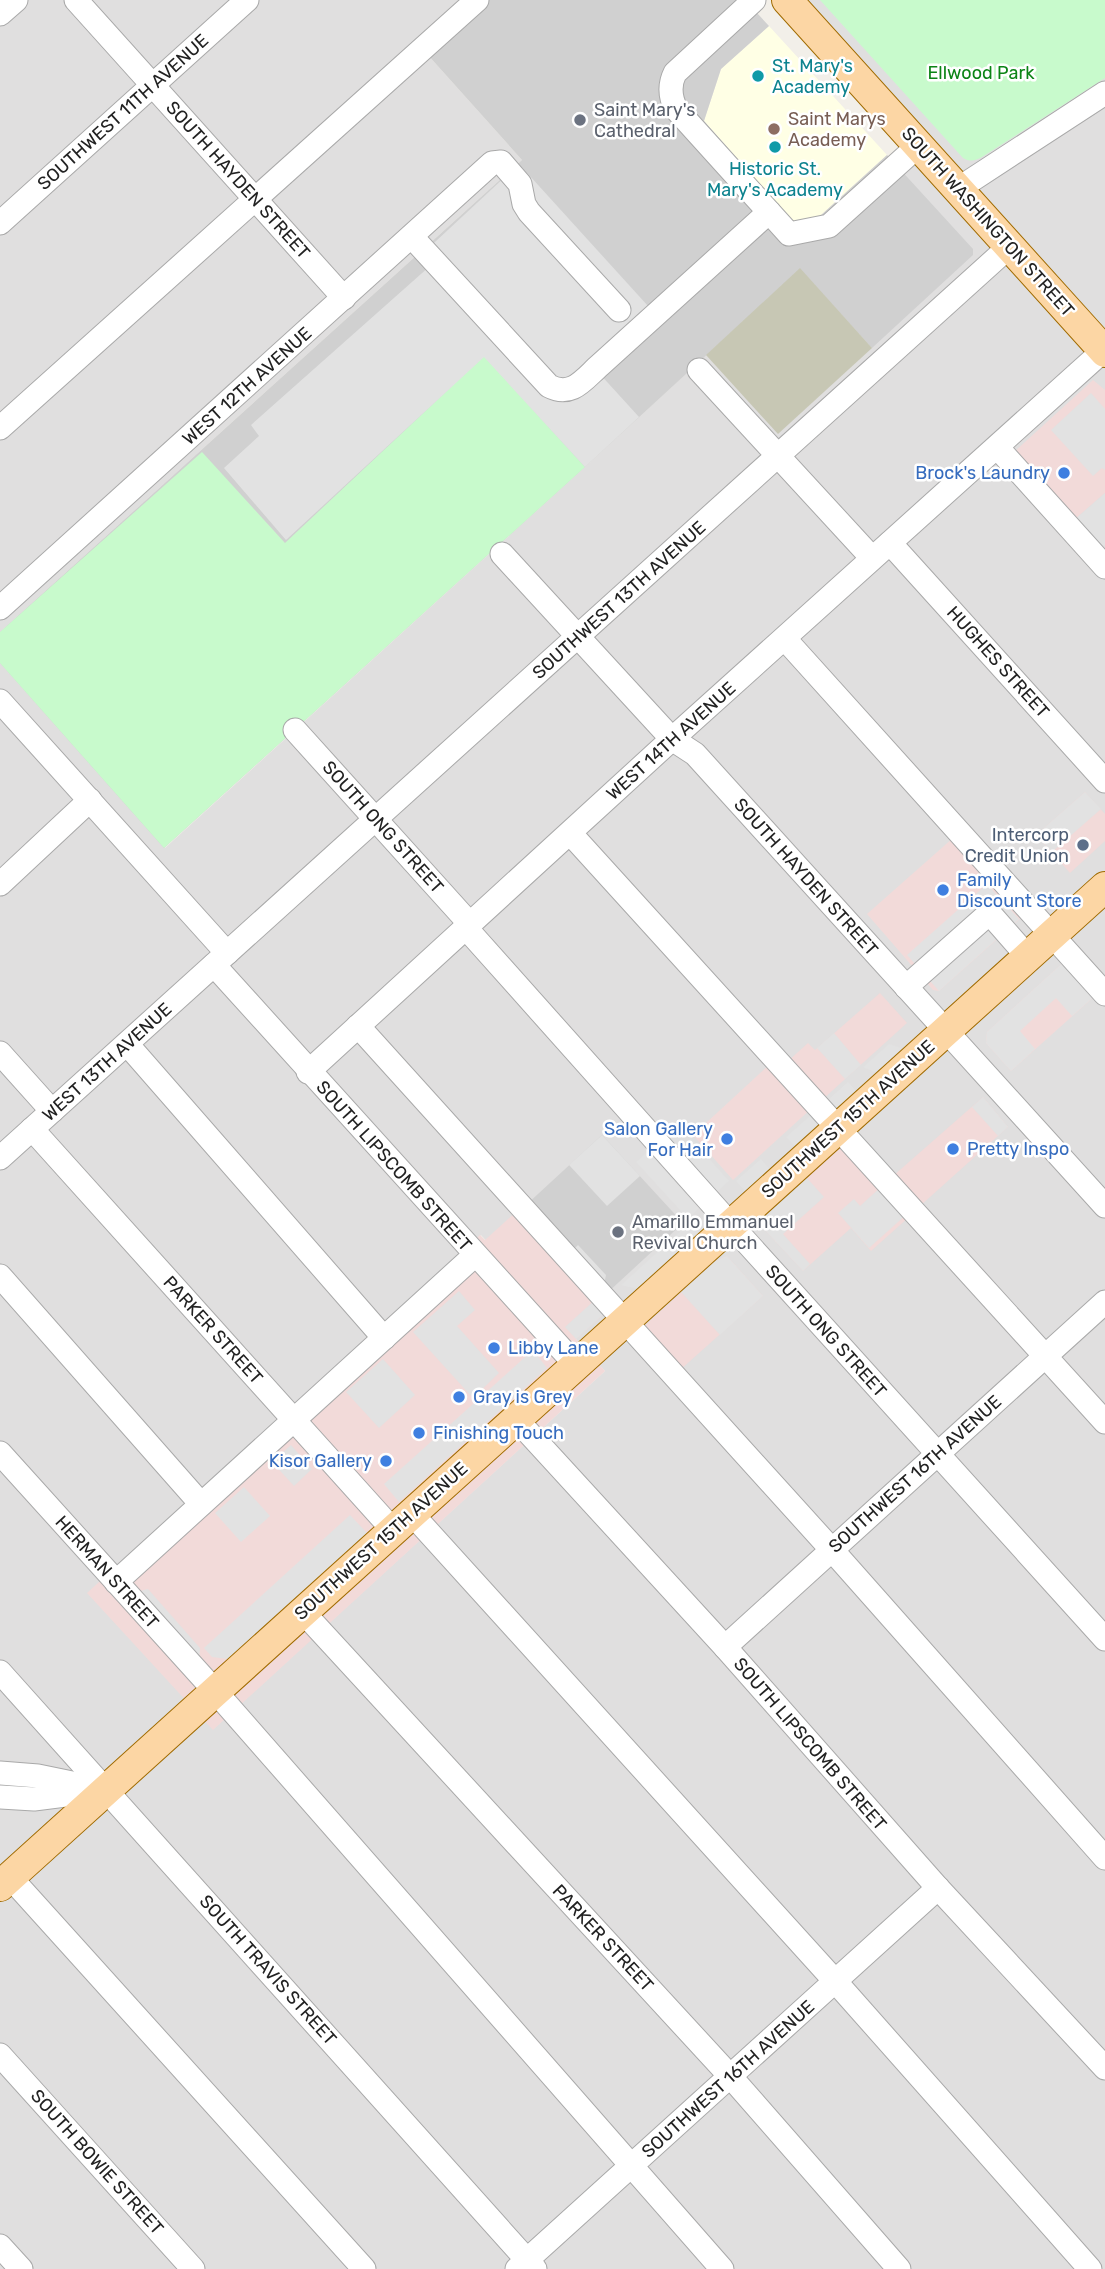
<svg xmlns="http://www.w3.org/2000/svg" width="1105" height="2269" font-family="Rubik,sans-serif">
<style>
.residential{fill:#e0dfdf;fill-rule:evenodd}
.commercial{fill:#f2dad9}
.education{fill:#ffffe5}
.religious{fill:#d0d0d0}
.construction{fill:#c7c7b4}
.park{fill:#c8facc}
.parking{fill:#e2e2e2}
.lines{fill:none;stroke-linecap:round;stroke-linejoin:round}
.minor-casing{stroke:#a9a9a9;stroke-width:25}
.major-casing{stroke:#a06b00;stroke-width:32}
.minor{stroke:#fff;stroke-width:23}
.major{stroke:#fcd6a4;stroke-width:30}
.culture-dot{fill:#0f9aa8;stroke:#fff;stroke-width:2.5}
.worship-dot{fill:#6b7280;stroke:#fff;stroke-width:2.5}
.education-dot{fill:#8d6e63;stroke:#fff;stroke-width:2.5}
.shop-dot{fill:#3f7fe0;stroke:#fff;stroke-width:2.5}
.service-dot{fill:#5c6f8a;stroke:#fff;stroke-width:2.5}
.labels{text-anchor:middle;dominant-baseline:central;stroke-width:5;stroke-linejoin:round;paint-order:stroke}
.culture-label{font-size:18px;fill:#0d838f;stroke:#fff;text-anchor:start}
.park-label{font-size:18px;fill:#0c8416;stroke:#fff}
.worship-label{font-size:18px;fill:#5b616d;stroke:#fff;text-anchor:start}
.street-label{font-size:18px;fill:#222;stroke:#fff}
.education-label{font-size:18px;fill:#785e54;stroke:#fff;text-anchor:start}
.shop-label{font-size:18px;fill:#366cbe;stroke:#fff;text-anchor:start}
.service-label{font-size:18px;fill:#4e5e75;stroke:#fff;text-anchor:end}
</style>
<rect width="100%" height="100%" fill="#f2efe9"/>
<g class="residential">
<polygon points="0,0 488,0 427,54 522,160 0,632"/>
<path d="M785,0h320v2269h-1105v-1606l165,185 420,-381 340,-314zM481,1235l124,136 -392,358 -125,-136z"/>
</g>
<g class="commercial">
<polygon points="1093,380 1105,390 1105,493 1073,521 1012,454"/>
<polygon points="1085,792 1105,814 1105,841 1070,873 1036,835"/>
<polygon points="953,838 1023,916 939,991 933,990 867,914"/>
<polygon points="1066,960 1097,994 1011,1071 986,1043 987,1032"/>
<polygon points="880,993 907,1023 822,1100 787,1062 808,1043 815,1050"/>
<polygon points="771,1063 812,1108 733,1180 693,1135"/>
<polygon points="983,1097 1008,1127 920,1206 893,1176"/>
<polygon points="844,1144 909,1217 871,1251 851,1228 803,1271 762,1227 762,1219"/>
<polygon points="517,1211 607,1311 576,1339 605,1371 213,1730 87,1593 480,1235 485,1240"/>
<polygon points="727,1256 763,1296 680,1370 642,1328 714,1262"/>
</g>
<polygon class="education" points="769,26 887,155 820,216 794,222 704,121 721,69"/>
<g class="religious">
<polygon points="488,0 745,0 769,26 721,69 704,121 793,222 820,216 887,155 973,249 973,255 872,348 800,269 585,467 164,848 0,663 0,632 522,160 427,54"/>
<polygon points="602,1135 683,1223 606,1294 525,1206"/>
</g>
<polygon class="construction" points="800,268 872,348 778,434 706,355"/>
<g class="park">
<path d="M820,0h285v78l-123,79c-7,4 -12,5 -19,1z"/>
<polygon points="484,356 585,467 164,848 0,663 0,632 202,452 285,543"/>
</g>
<g class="parking">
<polygon points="519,164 648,306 588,361 639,417 585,467 484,357 286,540 224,468 259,436 251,425 430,266 421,255"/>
<polygon points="1091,393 1105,409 1105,470 1102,468 1093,476 1051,430"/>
<polygon points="1105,493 1105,545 1099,550 1073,521"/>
<polygon points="1085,792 1101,809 1052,852 1036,835"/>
<polygon points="987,884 1019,919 939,991 907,955"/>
<polygon points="1066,960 1097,994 1072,1016 1056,998 1020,1031 1035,1049 1011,1071 986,1043 987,1032"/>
<polygon points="834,1033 861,1065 845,1079 817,1048"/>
<polygon points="889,1044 901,1048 897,1055 877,1073 863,1067"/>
<polygon points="848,1082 857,1092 837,1110 828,1100"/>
<polygon points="983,1097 1008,1127 998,1136 972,1107"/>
<polygon points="812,1114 822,1124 796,1147 786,1137"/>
<polygon points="602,1135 640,1176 607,1206 569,1165"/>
<polygon points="691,1138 729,1181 717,1192 679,1149"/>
<polygon points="648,1151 699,1208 688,1219 636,1162"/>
<polygon points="761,1159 770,1170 746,1192 736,1181"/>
<polygon points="806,1177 824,1197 783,1234 810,1264 803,1271 762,1227 762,1219"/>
<polygon points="882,1186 907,1214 869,1248 838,1213 854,1199 860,1206"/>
<polygon points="687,1225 703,1229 638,1289 621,1285"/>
<polygon points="578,1245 606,1275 603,1290 574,1249"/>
<polygon points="727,1256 763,1296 720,1335 681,1292 714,1262"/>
<polygon points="459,1291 475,1310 457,1326 499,1373 473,1398 413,1332"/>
<polygon points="596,1299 607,1311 576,1339 565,1327"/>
<polygon points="533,1350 547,1368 399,1502 384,1484"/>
<polygon points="383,1359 415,1395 379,1428 346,1392"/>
<polygon points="291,1445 312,1469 294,1486 272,1462"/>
<polygon points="244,1487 270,1516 241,1542 215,1513"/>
<polygon points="350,1515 367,1533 228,1659 212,1657 204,1648"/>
<polygon points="148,1589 200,1648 199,1663 136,1592"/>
</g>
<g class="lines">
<g class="minor-casing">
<g id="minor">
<polyline points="76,0 344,298"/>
<path d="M754,0l-79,73c-6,12 -5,24 1,36l113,125 40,-8 90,-81"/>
<polyline points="0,14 16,0"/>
<polyline points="958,189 1105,93"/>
<polyline points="0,223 247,0"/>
<path d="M412,237l137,149c23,12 35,-7 51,-21l169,-153"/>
<polyline points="699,370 872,558"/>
<polyline points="0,428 477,0"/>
<polyline points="997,447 1105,567"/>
<polyline points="890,543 1105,781"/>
<polyline points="502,554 672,739 695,754 1105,1206"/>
<polyline points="0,608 492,163 501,162 520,184 524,204 529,212 619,310"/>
<polyline points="785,639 1105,994"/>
<polyline points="0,701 227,953"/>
<polyline points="295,730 470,924"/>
<polyline points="570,833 1105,1422"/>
<polyline points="0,884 90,800"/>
<polyline points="466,928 731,1225 1105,1639"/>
<polyline points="214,965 576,1365"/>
<polyline points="906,987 985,917 992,916 1028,957"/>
<polyline points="358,1026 832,1550 1105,1858"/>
<polyline points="127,1044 384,1338"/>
<polyline points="0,1053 52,1111"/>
<polyline points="308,1072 672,739 1104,350"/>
<polyline points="32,1129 393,1530"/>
<polyline points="0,1158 1010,246"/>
<polyline points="0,1276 201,1504"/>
<polyline points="516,1419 725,1647 938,1888 1105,2068"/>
<polyline points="0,1453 215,1691 722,2269"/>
<polyline points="412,1514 835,1981 1090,2269"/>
<polyline points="116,1582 475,1255"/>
<polyline points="303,1612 730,2076 899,2269"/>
<polyline points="725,1647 1105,1302"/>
<polyline points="0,1672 535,2269"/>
<polyline points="0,1773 38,1776 106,1790"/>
<polyline points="0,1797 34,1799 89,1792"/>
<polyline points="10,1877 364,2269"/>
<polyline points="0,2055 193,2269"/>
<polyline points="0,2246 21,2269"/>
<polyline points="517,2269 938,1888"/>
</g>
</g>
<g class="major-casing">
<g id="major">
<polyline points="787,0 1105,352"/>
<polyline points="0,1886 1105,887"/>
</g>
</g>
<use href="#minor" class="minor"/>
<use href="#major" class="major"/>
</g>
<g class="culture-dot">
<circle cx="758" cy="76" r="7"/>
<circle cx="775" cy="147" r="7"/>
</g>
<g class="worship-dot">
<circle cx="580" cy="120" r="7"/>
<circle cx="618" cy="1232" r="7"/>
</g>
<circle class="education-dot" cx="774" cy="129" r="7"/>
<g class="shop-dot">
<circle cx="1064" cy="473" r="7"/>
<circle cx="943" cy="890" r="7"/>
<circle cx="727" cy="1139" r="7"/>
<circle cx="953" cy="1149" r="7"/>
<circle cx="494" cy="1348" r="7"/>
<circle cx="459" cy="1397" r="7"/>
<circle cx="419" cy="1433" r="7"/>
<circle cx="386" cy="1461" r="7"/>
</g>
<circle class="service-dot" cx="1083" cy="845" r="7"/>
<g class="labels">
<g class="culture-label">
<text x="772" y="66">St. Mary's<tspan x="772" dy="21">Academy</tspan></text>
<text x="775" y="169" text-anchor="middle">Historic St.<tspan x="775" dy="21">Mary's Academy</tspan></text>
</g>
<g class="park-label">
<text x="981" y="73">Ellwood Park</text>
</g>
<g class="worship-label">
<text x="594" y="110">Saint Mary's<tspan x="594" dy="21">Cathedral</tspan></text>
<text x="632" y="1222">Amarillo Emmanuel<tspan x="632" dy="21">Revival Church</tspan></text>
</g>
<g class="street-label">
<text transform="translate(123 112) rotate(-42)">SOUTHWEST 11TH AVENUE</text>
<text transform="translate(238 180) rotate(48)">SOUTH HAYDEN STREET</text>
<text transform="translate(988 222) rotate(48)">SOUTH WASHINGTON STREET</text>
<text transform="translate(247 386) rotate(-42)">WEST 12TH AVENUE</text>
<text transform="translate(619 600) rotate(-42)">SOUTHWEST 13TH AVENUE</text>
<text transform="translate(998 662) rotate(48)">HUGHES STREET</text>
<text transform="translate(671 741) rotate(-42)">WEST 14TH AVENUE</text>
<text transform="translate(383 827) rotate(48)">SOUTH ONG STREET</text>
<text transform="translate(806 877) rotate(48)">SOUTH HAYDEN STREET</text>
<text transform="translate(107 1062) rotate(-42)">WEST 13TH AVENUE</text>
<text transform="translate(848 1119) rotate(-42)">SOUTHWEST 15TH AVENUE</text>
<text transform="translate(394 1166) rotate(48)">SOUTH LIPSCOMB STREET</text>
<text transform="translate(213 1330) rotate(48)">PARKER STREET</text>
<text transform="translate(826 1331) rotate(48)">SOUTH ONG STREET</text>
<text transform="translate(915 1474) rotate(-42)">SOUTHWEST 16TH AVENUE</text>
<text transform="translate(381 1541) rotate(-42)">SOUTHWEST 15TH AVENUE</text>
<text transform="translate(107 1572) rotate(48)">HERMAN STREET</text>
<text transform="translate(810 1744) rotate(49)">SOUTH LIPSCOMB STREET</text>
<text transform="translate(603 1938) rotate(47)">PARKER STREET</text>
<text transform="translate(268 1970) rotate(48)">SOUTH TRAVIS STREET</text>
<text transform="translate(728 2079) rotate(-42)">SOUTHWEST 16TH AVENUE</text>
<text transform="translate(97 2162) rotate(48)">SOUTH BOWIE STREET</text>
</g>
<g class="education-label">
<text x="788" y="119">Saint Marys<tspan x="788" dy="21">Academy</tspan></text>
</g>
<g class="shop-label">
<text x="1050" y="473" text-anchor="end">Brock's Laundry</text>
<text x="957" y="880">Family<tspan x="957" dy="21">Discount Store</tspan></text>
<text x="713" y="1129" text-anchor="end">Salon Gallery<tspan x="713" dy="21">For Hair</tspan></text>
<text x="967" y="1149">Pretty Inspo</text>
<text x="508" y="1348">Libby Lane</text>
<text x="473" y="1397">Gray is Grey</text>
<text x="433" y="1433">Finishing Touch</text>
<text x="372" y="1461" text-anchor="end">Kisor Gallery</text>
</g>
<g class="service-label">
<text x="1069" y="835">Intercorp<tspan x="1069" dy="21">Credit Union</tspan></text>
</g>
</g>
</svg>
